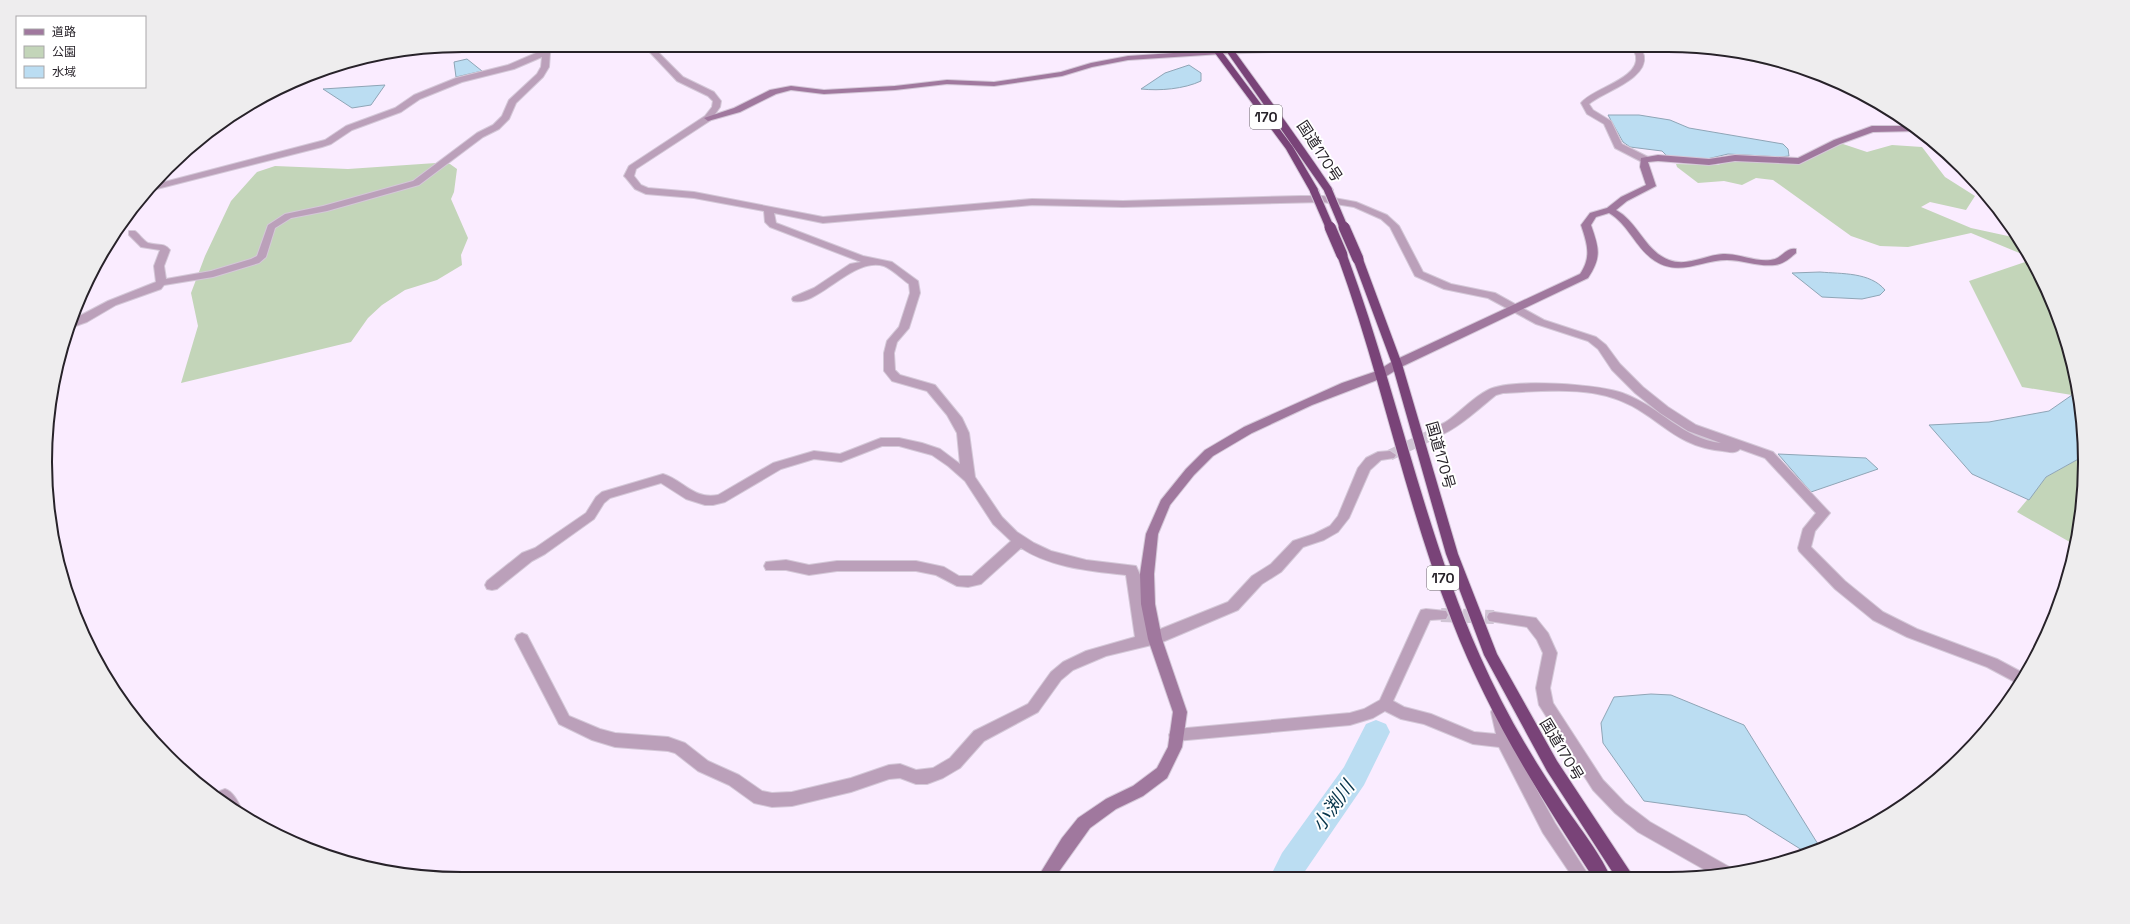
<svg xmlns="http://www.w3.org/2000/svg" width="2130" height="924" font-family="'Space Grotesk','Noto Sans JP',sans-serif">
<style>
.green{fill:#c3d5b9}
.water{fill:#bbddf2;stroke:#8fa5b6}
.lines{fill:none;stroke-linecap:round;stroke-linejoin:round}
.river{fill:#bbddf2;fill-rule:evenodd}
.street-tunnel-far1{stroke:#d0c4d4;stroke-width:11;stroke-dasharray:11 5.5;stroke-linecap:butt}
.street-tunnel{stroke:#d0c4d4;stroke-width:14;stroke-dasharray:14 8;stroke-linecap:butt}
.street-casing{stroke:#d4c8d8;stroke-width:2}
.secondary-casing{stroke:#d4c8d8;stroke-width:2}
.highway-casing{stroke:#d4c8d8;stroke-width:2}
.street{fill:#bba0ba;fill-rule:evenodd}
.secondary{fill:#a0789e;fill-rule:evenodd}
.highway{fill:#794378;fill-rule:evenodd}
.highway-bridge-far1-casing{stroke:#d4c8d8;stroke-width:10;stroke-linecap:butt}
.highway-bridge-casing{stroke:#d4c8d8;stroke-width:13;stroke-linecap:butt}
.highway-bridge-far1{stroke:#794378;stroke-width:8}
.highway-bridge{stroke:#794378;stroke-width:11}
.labels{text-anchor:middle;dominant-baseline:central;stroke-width:4;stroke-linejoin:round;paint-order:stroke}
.shield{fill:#fff;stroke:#686469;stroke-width:1}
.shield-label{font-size:14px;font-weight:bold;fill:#272229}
.street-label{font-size:15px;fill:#272229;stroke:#fff}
.near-water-label{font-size:19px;font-style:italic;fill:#06344a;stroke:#fff}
.rim{fill:none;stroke:#272229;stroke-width:2}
</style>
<rect width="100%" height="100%" fill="#faecff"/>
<g class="green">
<path d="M1694,48c44,4 86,9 127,28l-33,-6z"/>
<polygon points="1837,142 1867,152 1892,145 1922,147 1945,177 1975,196 1966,210 1930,202 1921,207 1971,228 2017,238 2029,257 1971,233 1908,247 1880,246 1851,236 1773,180 1756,178 1742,185 1724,181 1698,183 1677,167 1676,164 1718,165 1735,158 1799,161"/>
<polygon points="436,163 450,164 457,169 454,192 451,199 468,238 461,255 462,265 437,280 405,290 382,305 368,318 351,342 181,383 198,326 191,293 205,256 231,201 257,172 275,166 348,169"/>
<polygon points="2031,260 2042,278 2071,354 2078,396 2022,387 1969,281"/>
<polygon points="2084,453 2081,517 2075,545 2017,512 2046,477 2082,457"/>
</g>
<g class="water">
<polygon points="467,59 482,71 456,77 454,62"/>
<path d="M1189,65l12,8v8c-17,8 -41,10 -60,8l24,-16z"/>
<polygon points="385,85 371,105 352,108 323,89"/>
<polygon points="1608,115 1639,115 1670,120 1689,128 1783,144 1788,149 1789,156 1780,157 1728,154 1707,159 1667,156 1662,151 1630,147 1623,142"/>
<path d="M1820,272c22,2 50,0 65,18l-5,5 -18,4 -40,-2 -30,-24z"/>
<path d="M2072,395l6,1c3,18 11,43 4,61l-36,20 -17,23 -57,-26 -43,-49 60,-3 60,-11z"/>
<polygon points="1778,454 1866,458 1878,469 1811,492"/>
<polygon points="1651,694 1671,695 1744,725 1821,849 1808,852 1802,850 1746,815 1644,801 1603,743 1601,723 1614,697"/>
</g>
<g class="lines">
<polygon class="river" points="1376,720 1386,724 1390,732 1364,785 1301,877 1270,877 1282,853 1344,767 1366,724"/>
<polyline class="street-tunnel-far1" points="1390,455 1433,434"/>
<polyline class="street-tunnel" points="1441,615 1494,617"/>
<g class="street-casing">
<g id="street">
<polygon points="465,45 473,45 473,52 400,53 396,51 466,48"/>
<path d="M549,45h9l-8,8 -1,14 -6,10 -27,26 -7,16 -10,10 -16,8 -64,48 -92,26 -36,7 -16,10 -9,29 -7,6 -46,14 -49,8 -3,4 -45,16 -29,17 -20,7 3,-8 38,-20 48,-19 -2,-16 6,-16 -19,-3 -12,-12v-4h6c4,3 9,10 13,12 9,3 16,-1 22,7l-6,16 2,13 45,-8 40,-12 6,-3 11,-31 17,-11 38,-8 90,-25 64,-48 16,-8 9,-9 7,-16 28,-26 4,-7 1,-10 -28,12 -52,13 -42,17 -19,13 -49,18 -21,14 -9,3 -177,45 4,-6 176,-46 21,-14 49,-18 19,-13 42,-17 52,-13 35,-15z"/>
<path d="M643,45h8l32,32 31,15 7,9 -1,6 -9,13 -75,49 -2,7 7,9 7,3 46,4 129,25 209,-18 91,2 178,-5h22l33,6 31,13 12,11 24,46 28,12 44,9 49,27 52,17 10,8 14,19 23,23 25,20 28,18 77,27 57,61 -15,18 -4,16 34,34 38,31 34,17 80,30 28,15 -6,10 -2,-1 -30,-16 -80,-30 -34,-17 -38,-31 -36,-38 -1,-3 5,-19 13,-16 -51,-55 -25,-9c-4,5 -11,3 -17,2 -43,-4 -57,-26 -91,-45 -38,-21 -87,-15 -129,-13l-7,2c-13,10 -51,46 -67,42l-2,-3c4,-7 16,-9 23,-15 12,-9 24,-22 38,-29 22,-12 114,-6 137,4 35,13 58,45 96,49l-33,-12 -28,-18 -25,-20 -23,-23 -14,-21 -10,-8 -52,-17 -48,-26 -44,-9 -29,-13 -25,-49 -9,-8 -27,-12 -31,-5 -200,5 -91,-2 -209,18 -49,-10 2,10 87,33 29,6 26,19 2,12 -11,35 -12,14 -3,11 1,17 5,5 35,10 27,33 7,15 6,44 27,40 15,15 17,11 17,8 35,9 50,6 5,11 7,57 80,-32 24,-26 19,-12 22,-23 21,-7 16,-8 8,-10 20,-48 8,-10 12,-6 12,-1 6,4 -2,3 -13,2 -11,10 -21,48 -11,14 -14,8 -21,7 -22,25 -19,12 -24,26 -78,33 -54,13 -33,14 -12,10 -23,32 -54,29 -24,27 -17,10 -16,6h-11l-16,-6 -11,1 -38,13 -59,14 -20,1 -18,-4 -25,-18 -31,-14 -23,-18 -7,-2 -53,-4 -23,-7 -33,-16 -44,-85 2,-4 5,-2 5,2 42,81 31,13 15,4 53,4 17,6 23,18 31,14 23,16 10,2 20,-1 59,-14 38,-13 11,-1 16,6 17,-2 17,-10 24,-27 54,-27 23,-32 12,-10 23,-11 49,-14 -9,-62c-34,-4 -75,-7 -105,-27l-40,36 -13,3 -11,-1 -21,-11 -20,-4h-79l-28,4 -23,-5h-20l-2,-4 2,-4 20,-2 23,5 28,-4h79l28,6 15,9h13l39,-35 -18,-17 -28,-43 -17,-15 -16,-11 -33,-9h-17l-41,16 -27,-3 -33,10 -56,33 -12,3h-8l-19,-6 -25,-16 -51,15 -6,5 -10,16 -49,35 -13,7 -35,28 -5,1 -5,-1 -2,-4 2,-4 35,-28 13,-5 51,-35 10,-16 6,-5 61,-18c20,6 31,26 55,21l55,-32 41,-12 26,3 41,-16h18l23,5 18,6 20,15 -3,-31 -10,-18 -20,-24 -35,-10 -8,-10v-18l3,-12 12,-14 11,-34 -1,-9c-7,-5 -17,-15 -25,-18 -31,-10 -66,41 -91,35l-1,-2 1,-2 21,-9 36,-24 11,-2 -91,-35 -5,-5 -1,-11 -70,-13 -48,-4 -11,-5 -9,-11 -2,-2 5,-10 76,-50 7,-9 1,-6 -5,-5 -31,-15z"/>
<polygon points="1338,45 1328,50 1218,54 1214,52 1218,50"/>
<path d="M1630,45h8c2,3 5,7 6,11 4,23 -41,36 -55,48l4,6 18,11 11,23 26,13v4l-4,2 -29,-15 -11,-24 -17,-10 -6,-11c12,-15 59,-24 55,-47 -1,-4 -4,-8 -6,-11z"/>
<polygon points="1426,609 1446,611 1448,615 1446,619 1430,620 1393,701 1404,707 1431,714 1474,732 1496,734 1491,712 1493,708 1498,706 1503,708 1514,748 1555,823 1589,876 1572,876 1543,833 1499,747 1473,744 1424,724 1401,719 1385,711 1373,718 1350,725 1176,741 1171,740 1169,735 1171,730 1176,729 1350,713 1364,709 1380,700 1419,614 1421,610"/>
<polygon points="1494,612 1536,618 1548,633 1557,653 1550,688 1553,703 1603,780 1625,803 1650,822 1733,869 1734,872 1714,875 1638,832 1615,813 1593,790 1539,705 1536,688 1543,653 1537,640 1527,627 1489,621 1487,617 1489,613"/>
<path d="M225,789c8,3 12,11 16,19l-2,5 -21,-15 2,-7z"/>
</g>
</g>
<g class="secondary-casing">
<g id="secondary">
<polygon points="1218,50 1222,52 1221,54 1128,60 1092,67 1062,76 994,86 947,84 895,90 824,94 791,90 776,94 740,112 708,121 704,118 734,108 770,90 791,86 824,90 895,86 947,80 994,82 1061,72 1091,63 1128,56"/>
<path d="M1872,126h40l6,5 -45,1 -33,12 -41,20 -64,-3 -26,4 -51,-4 -10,1 8,24 -29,15 -11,9c22,12 29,41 53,50 18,7 36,-5 54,-6 16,-1 36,10 52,5 8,-3 12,-12 21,-10v4c-6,5 -12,11 -21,12 -16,2 -32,-5 -48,-5 -26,0 -47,17 -72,1 -19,-12 -26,-36 -46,-48l-13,4 -5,8c8,23 11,32 -3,53l-187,89 -16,10 -73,28 -60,28 -39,23 -19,19 -24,30 -12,29 -4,40 1,30 7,35 25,73 -5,35 -15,31 -24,18 -27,13 -26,19 -35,49h-17l24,-39 16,-20 28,-19 27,-13 24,-18 11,-21 5,-35 -25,-73 -7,-35 -1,-30 6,-40 15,-34 25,-31 19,-19 39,-23 98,-44 35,-12 16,-10 187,-87c12,-17 7,-31 1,-49l9,-12 17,-5 14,-11 25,-12 -6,-18 1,-9 17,-3 51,4 26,-4 63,3 36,-18z"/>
</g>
</g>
<g class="highway-casing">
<g id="highway">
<polygon points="1209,45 1217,45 1293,147 1319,191 1317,193 1311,193 1286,149"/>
<path d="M1222,45h8c35,48 70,96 103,145l-2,2h-6z"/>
<path d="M1342,252l5,3c49,132 76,272 133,401 22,50 49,97 80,143 15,23 39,52 50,77h-18c-54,-83 -104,-162 -140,-255 -47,-119 -71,-246 -115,-366z"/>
<polygon points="1358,256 1363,259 1402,364 1458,554 1497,654 1557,761 1633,876 1615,876 1547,771 1484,655 1446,554 1392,364 1353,259"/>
</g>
</g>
<use href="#street" class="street"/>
<use href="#secondary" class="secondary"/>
<use href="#highway" class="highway"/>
<g class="highway-bridge-far1-casing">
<g id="highway-bridge-far1">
<polyline points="1328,190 1344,228"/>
<polyline points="1314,191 1330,228"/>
</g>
</g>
<g class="highway-bridge-casing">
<g id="highway-bridge">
<polyline points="1330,227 1342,255"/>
<polyline points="1344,227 1358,259"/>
</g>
</g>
<use href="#highway-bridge-far1" class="highway-bridge-far1"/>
<use href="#highway-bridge" class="highway-bridge"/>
</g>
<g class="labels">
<g class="shield">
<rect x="1250" y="105" width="32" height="24" rx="3"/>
<rect x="1427" y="566" width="32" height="24" rx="3"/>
</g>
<g class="shield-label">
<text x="1266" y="117">170</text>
<text x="1443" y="578">170</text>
</g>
<g class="street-label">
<text transform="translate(1320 151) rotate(57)">国道170号</text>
<text transform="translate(1441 455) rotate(74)">国道170号</text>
<text transform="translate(1562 749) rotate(59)">国道170号</text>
</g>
<g class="near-water-label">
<text transform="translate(1333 806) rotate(-54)">小渕川</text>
</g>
</g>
<path d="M0 0H2130V924H0ZM462 52H1668A410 410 0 0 1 2078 462V462A410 410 0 0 1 1668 872H462A410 410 0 0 1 52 462V462A410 410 0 0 1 462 52Z" fill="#eeedee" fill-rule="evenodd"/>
<path class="rim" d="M462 52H1668A410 410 0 0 1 2078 462V462A410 410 0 0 1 1668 872H462A410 410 0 0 1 52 462V462A410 410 0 0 1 462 52Z"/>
<rect x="16" y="16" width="130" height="72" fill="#ffffff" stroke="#a9a7a9"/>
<rect x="24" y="29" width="20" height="6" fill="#a0789e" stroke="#a9a7a9"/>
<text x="52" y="36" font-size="12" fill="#272229">道路</text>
<rect x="24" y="46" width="20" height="12" fill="#c3d5b9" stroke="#a9a7a9"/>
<text x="52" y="56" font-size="12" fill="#272229">公園</text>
<rect x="24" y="66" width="20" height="12" fill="#bbddf2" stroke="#a9a7a9"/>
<text x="52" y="76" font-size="12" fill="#272229">水域</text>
</svg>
